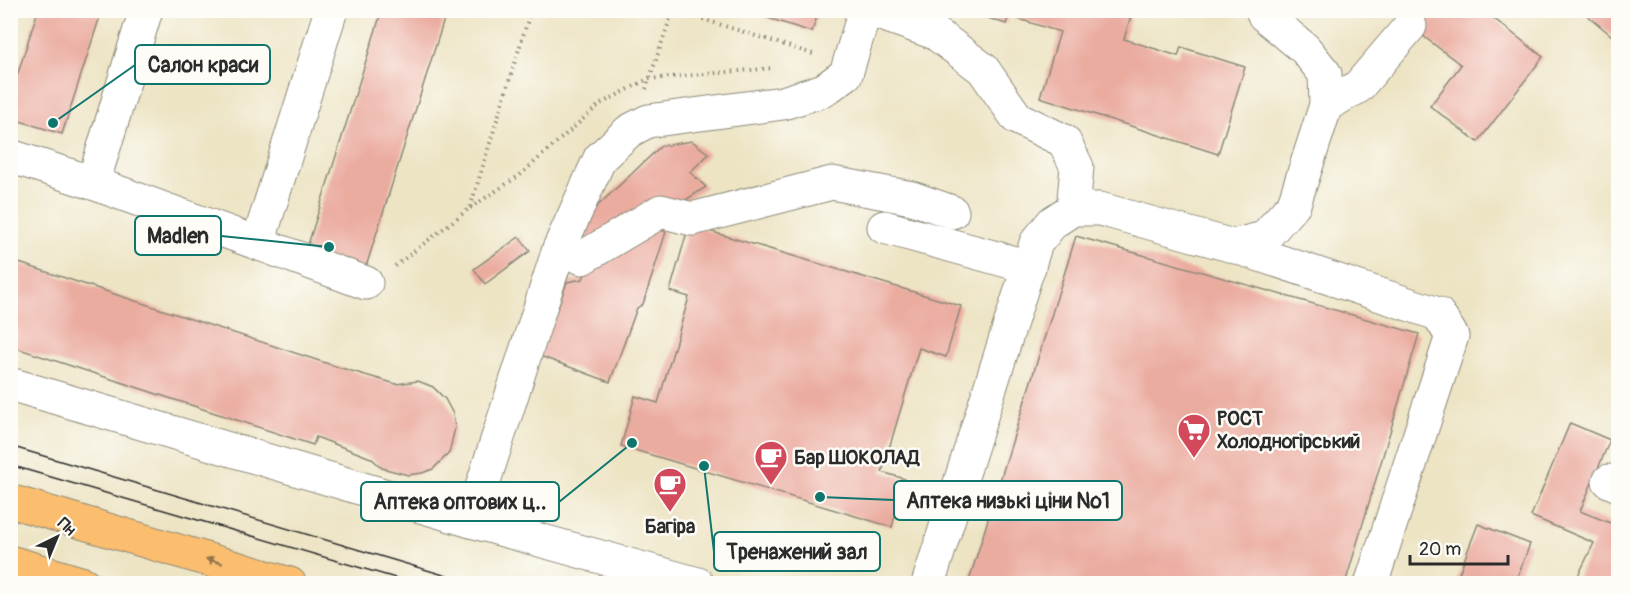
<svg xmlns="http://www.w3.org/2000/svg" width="1629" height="594" font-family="Pangolin,sans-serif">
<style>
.building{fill:#ebaca0}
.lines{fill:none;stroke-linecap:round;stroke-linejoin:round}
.minor-casing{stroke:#8c8878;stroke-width:35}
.major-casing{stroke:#8c8878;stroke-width:35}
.path{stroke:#8c8878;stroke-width:4;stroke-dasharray:1.5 4.5;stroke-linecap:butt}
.minor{stroke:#fff;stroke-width:33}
.major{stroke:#fbbd6e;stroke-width:33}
.tram{stroke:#2b2b2b;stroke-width:1.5}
.oneway{fill:#93744c}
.labels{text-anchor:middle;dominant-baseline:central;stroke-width:5;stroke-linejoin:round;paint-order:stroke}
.poi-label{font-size:20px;font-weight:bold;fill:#2b2b2b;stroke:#fdfcf7;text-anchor:start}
.leader{fill:none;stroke:#0f766e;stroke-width:2}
.callout-dot{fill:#0f766e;stroke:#fdfcf7;stroke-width:2}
.callout{fill:#fdfcf7;stroke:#0f766e;stroke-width:2}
.callout-label{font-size:21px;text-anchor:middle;font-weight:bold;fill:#2b2b2b}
</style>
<rect width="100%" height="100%" fill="#fdfcf7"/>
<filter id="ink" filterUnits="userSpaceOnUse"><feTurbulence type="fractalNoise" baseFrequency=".0167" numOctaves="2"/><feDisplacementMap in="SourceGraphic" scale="12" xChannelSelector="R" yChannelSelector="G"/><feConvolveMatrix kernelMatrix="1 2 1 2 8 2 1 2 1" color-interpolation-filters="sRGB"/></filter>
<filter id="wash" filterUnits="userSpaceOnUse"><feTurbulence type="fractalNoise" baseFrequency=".008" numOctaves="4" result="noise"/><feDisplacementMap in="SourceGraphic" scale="24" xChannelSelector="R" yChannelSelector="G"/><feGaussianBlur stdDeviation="1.35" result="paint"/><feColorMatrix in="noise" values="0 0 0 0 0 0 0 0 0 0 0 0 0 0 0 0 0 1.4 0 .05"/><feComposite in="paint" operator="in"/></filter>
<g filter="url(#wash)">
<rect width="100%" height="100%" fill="#ede4c4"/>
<g id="blocks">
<g class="building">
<polygon points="38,10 102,10 62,134 10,118 10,98"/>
<polygon points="382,10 447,10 365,270 306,251"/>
<polygon points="756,10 819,10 812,32 755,14"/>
<polygon points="964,10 1133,10 1124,39 1178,56 1181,47 1245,67 1218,154 1040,97 1060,32 1009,16 1006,24"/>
<polygon points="1389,10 1483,10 1543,57 1478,142 1430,106 1461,65"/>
<polygon points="1581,10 1618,10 1618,41"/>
<polygon points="692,141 709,154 690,172 706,187 675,207 574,244 588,215 661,146"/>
<polygon points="645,224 666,232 643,304 637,308 610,382 540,356 567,282 583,279 593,253"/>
<polygon points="689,225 961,306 946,357 919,348 882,472 905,479 892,527 621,446 635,396 658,403 689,297 670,291"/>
<polygon points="1076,236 1419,334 1345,584 968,584"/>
<polygon points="519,237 530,251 485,284 474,269"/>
<polygon points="10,260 338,367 396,384 418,381 433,387 445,399 453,414 455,428 449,453 433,469 422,473 408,475 382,468 371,458 316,437 313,445 10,346"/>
<polygon points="1570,423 1610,440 1580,511 1618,526 1618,584 1574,584 1594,543 1531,516"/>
<polygon points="1478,524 1530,544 1515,584 1455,584"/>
</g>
</g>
</g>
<g filter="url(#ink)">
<use href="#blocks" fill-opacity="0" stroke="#8c8878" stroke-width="1.5"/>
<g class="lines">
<g class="minor-casing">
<g id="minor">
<polyline points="870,10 935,33 983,69 1017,118 1064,141 1077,167 1073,209"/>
<polyline points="1326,105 1358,87 1410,26"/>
<polyline points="10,156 93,183 366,283"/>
<polyline points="93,183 146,10"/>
<polyline points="884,227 1029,267"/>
<polyline points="258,243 331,10"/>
<polyline points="1233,246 1438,314 1452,336 1371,584"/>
<polyline points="559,249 582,258 661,211 692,219 832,183 912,198 952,212"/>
<polyline points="10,384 471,521 698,584"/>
<polyline points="1609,481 1618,485"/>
<polyline points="471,521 559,249 600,158 629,131 648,121 783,103 824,90 846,74 865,10"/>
<polyline points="928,584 1036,243 1053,222 1073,209 1100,209 1233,246 1264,238 1294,204 1326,105 1325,74 1305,49 1264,15 1262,10"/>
</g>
</g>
<g class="major-casing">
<g id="major">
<polyline points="10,501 290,584"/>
<polyline points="10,562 84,584"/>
</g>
</g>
<g class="path">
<polyline points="674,10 816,55"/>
<polyline points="646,89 673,10"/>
<polyline points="470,208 520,175 600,104 648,79 774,68"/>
<polyline points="395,266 470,208 531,10"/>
</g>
<use href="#minor" class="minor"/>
<use href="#major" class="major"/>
<g class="tram">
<polyline points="10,446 474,584"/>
<polyline points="10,465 416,584"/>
</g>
</g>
<defs><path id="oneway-solid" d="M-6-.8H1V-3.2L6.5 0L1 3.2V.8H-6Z" transform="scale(1.5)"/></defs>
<use class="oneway" href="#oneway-solid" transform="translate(214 561) rotate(-164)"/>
</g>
<defs>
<g id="supermarket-pin" transform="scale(1.725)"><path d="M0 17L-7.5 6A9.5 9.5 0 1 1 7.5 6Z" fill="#d1495b" stroke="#fdfcf7"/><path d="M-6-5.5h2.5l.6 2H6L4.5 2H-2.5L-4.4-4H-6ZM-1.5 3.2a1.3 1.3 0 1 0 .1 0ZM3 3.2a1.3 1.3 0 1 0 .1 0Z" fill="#fff"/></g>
<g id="cafe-pin" transform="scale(1.725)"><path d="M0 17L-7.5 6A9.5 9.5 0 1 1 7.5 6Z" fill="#d1495b" stroke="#fdfcf7"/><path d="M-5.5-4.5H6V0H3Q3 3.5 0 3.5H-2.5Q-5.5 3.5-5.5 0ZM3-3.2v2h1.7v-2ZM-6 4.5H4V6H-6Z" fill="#fff"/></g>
</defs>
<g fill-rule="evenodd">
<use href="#supermarket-pin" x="1194" y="430"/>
<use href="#cafe-pin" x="771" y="457"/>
<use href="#cafe-pin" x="670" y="484"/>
</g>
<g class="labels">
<g class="poi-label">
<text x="1217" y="418">РОСТ<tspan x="1217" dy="23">Холодногірський</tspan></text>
<text x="794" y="457">Бар ШОКОЛАД</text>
<text x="670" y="526" text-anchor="middle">Багіра</text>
</g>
</g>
<path class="leader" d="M53 123L135 65M329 247L221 236M820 497L894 500M632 443L559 502M704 466L714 552"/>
<g class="callout-dot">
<circle cx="53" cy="123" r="6"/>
<circle cx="329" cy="247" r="6"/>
<circle cx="820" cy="497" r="6"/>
<circle cx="632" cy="443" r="6"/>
<circle cx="704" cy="466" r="6"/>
</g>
<g class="callout">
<rect x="135" y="45" width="135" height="39" rx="6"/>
<rect x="135" y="216" width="86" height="39" rx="6"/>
<rect x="894" y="481" width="228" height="39" rx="6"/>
<rect x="361" y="482" width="198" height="39" rx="6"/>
<rect x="714" y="532" width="166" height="39" rx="6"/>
</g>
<g class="callout-label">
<text x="203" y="72">Салон краси</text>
<text x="178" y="243">Madlen</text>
<text x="1008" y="508">Аптека низькі ціни №1</text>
<text x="460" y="509">Аптека оптових ц‥</text>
<text x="797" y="559">Тренажений зал</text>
</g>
<rect width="1629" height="594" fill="none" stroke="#fdfcf7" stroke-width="36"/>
<g transform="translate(57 537) rotate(43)" stroke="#fdfcf7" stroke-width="4.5" paint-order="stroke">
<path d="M0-4.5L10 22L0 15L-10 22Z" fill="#2b2b2b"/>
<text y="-9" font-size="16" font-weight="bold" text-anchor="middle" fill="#2b2b2b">Пн</text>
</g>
<path d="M1410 555v9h98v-9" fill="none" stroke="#2b2b2b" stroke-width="3"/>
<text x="1419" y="555" font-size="18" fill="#2b2b2b" stroke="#fdfcf7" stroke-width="4.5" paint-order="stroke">20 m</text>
</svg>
